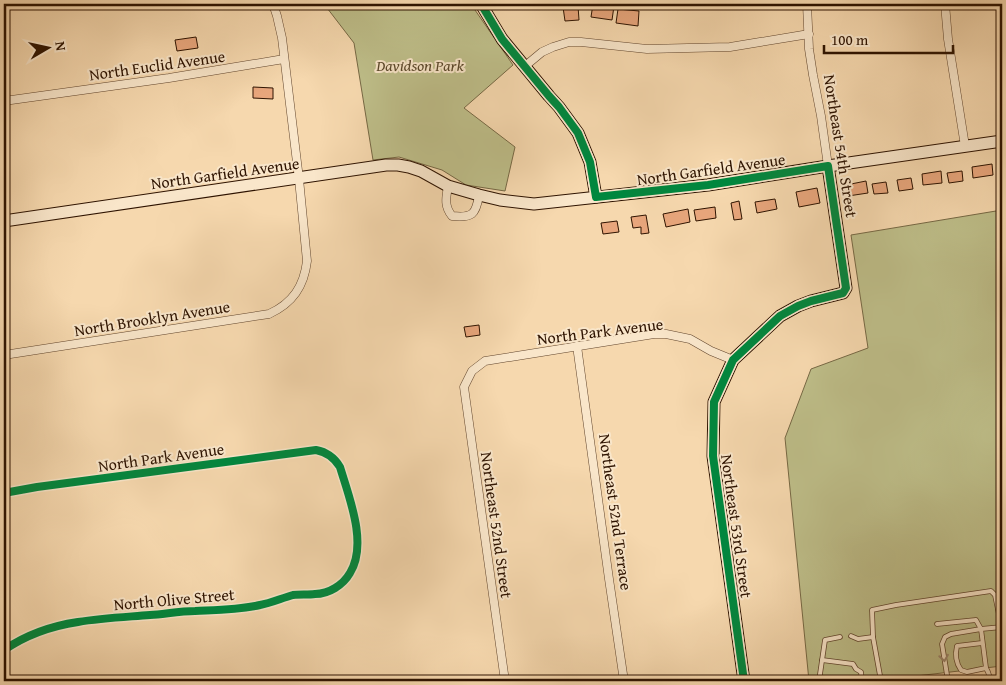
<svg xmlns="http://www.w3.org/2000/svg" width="1006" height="685" font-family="'Gentium Book Plus',serif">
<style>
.green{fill:#bebe89;stroke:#766844}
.building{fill:#e8a67c;stroke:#2e1300}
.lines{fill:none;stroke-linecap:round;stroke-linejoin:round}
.lane-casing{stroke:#60442c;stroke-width:5.5}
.street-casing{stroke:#60442c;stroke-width:9}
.secondary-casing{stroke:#2e1300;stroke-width:13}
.lane{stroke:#f9e6ca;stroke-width:4}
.street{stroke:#f9e6ca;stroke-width:8}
.secondary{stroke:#f9e6ca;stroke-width:11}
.cycleway-casing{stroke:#f9e6ca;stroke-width:11}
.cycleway{stroke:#00873e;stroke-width:8}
.oneway{stroke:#9e876f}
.labels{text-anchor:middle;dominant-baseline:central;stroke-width:4;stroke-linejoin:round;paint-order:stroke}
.street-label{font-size:16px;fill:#2e1300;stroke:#f9e6ca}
.park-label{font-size:16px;font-style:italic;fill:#594629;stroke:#f9e6ca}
</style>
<rect width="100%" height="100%" fill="#f6d8ae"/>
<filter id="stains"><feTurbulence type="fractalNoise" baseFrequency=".004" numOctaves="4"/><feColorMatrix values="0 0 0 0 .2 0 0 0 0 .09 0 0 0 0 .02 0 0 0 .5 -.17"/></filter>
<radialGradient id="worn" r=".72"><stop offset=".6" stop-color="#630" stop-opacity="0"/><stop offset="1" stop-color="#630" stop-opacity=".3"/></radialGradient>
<g class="green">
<polygon points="324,4 471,4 475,10 513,65 464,108 515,147 505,191 466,185 442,170 399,157 373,160 354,43"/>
<polygon points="1002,210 1002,666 873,681 809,681 785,438 811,369 868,348 851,235"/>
</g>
<g class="building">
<polygon points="593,4 614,6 612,20 591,17"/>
<polygon points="578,6 579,20 565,21 563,7"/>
<polygon points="618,9 639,11 638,26 616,23"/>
<polygon points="196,37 198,48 177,51 175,40"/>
<polygon points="253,87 273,88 273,99 253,98"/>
<polygon points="1002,163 1002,174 999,175 997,164"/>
<polygon points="992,164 993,175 973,178 972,167"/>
<polygon points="941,171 942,183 923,185 922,174"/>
<polygon points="962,171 963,181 949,183 947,173"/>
<polygon points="911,178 913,189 899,191 897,180"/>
<polygon points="866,181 868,193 848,196 846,185"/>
<polygon points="886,182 888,193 874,194 872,184"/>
<polygon points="817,188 820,203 799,207 796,192"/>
<polygon points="775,199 777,209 757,213 755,202"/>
<polygon points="739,201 742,219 734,220 731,203"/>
<polygon points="715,207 716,218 696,221 694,210"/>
<polygon points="688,209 690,222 666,227 663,214"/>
<polygon points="646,215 649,233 641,234 641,227 633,228 631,217"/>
<polygon points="617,221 619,232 603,234 601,223"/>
<polygon points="479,325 480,335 466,337 464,327"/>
</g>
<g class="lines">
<g class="lane-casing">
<g id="lane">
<polyline points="937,624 976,620 981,629 1002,627"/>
<polyline points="851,636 858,639 873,637"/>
<polyline points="822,660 853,664 856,669 861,672 862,681"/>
<polyline points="986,668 988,672 991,681"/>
<polyline points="819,681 825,640 840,637"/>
<polyline points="881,681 873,637 872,610 896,605 991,591 995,595 1002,629"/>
<path d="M948,681l-6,-37 3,-7 6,-3 30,-5 5,39 -19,4 -6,-2c-5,-7 -6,-16 -4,-24l25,-3"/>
</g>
</g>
<g class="street-casing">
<g id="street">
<polyline points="807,4 809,49 813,75 821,116 828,166"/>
<polyline points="945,4 948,39 965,146"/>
<polyline points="524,67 542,52 553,47 569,42 581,42 647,49 688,48 730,47 809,34"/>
<polyline points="4,101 169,78 284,59"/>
<path d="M448,186c-2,12 -4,20 4,30 20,2 24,-1 27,-21"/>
<polyline points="577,346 609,579 624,681"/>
<path d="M4,355l265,-41c24,-11 35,-28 38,-53l-8,-82 -17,-141 -5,-22 -4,-12"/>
<path d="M4,493l33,-6 279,-37c11,2 18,7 24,17 9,30 28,77 10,106 -7,12 -21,21 -35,21 -7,1 -15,0 -22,1 -11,3 -22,8 -33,10 -21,5 -43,5 -65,6 -15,0 -30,3 -45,4 -24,2 -48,3 -72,7 -27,4 -52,13 -74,28"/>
<polyline points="505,681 464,387 472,371 485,361 654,334 666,334 690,339 711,351 733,360"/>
</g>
</g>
<g class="secondary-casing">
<g id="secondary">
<polyline points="481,4 502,39 549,96 559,107 578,133 590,162 596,197"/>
<polyline points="4,221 386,165 398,165 409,167 421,171 448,186 479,195 500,200 534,204 708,185 828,166 1002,141"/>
<polyline points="744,681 713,456 714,402 733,360 780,316 798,306 811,301 843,293 846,288 828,166"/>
</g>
</g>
<use href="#lane" class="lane"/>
<use href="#street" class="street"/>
<use href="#secondary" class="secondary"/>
<g class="cycleway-casing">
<g id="cycleway">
<polyline points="481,4 502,39 549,96 559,107 578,133 590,162 596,197 708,185 828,166 846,288 843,293 811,301 798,306 780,316 733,360 714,402 713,456 744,681"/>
<path d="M4,493l33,-6 279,-37c11,2 18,7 24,17 9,30 28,77 10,106 -7,12 -21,21 -35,21 -7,1 -15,0 -22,1 -11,3 -22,8 -33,10 -21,5 -43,5 -65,6 -15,0 -30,3 -45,4 -24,2 -48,3 -72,7 -27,4 -52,13 -74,28"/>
</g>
</g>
<use href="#cycleway" class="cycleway"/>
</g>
<defs><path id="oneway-chevron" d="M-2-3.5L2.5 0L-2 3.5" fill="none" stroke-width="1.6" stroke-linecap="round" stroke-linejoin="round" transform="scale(1.25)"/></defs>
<use class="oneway" href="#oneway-chevron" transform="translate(944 658) rotate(81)"/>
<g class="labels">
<g class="street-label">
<text transform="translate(157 65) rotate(-8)">North Euclid Avenue</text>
<text transform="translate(841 146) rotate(81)">Northeast 54th Street</text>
<text transform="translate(711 169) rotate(-8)">North Garfield Avenue</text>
<text transform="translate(225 173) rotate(-8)">North Garfield Avenue</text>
<text transform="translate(152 318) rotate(-9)">North Brooklyn Avenue</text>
<text transform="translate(600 331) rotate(-7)">North Park Avenue</text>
<text transform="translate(161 457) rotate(-8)">North Park Avenue</text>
<text transform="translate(616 512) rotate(82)">Northeast 52nd Terrace</text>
<text transform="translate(497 525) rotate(82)">Northeast 52nd Street</text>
<text transform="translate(737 526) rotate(82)">Northeast 53rd Street</text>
<text transform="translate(174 599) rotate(-5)">North Olive Street</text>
</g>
<g class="park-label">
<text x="420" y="65">Davidson Park</text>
</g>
</g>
<rect width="1006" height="685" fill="none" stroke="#f6d8ae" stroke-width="20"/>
<rect x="5" y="5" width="996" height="675" fill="none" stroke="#2e1300" stroke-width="2.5"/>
<rect x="10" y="10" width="986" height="665" fill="none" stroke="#2e1300"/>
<g transform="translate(48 48) rotate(81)" stroke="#f9e6ca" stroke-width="4" paint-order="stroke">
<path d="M0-4L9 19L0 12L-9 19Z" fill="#2e1300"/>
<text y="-8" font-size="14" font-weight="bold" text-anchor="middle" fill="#2e1300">N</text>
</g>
<path d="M824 45v8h129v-8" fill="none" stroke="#2e1300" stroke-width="2.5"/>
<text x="831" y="45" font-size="15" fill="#2e1300" stroke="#f9e6ca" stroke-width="4" paint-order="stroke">100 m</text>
<rect width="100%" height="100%" filter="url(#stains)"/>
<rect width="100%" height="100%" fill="url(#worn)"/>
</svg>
